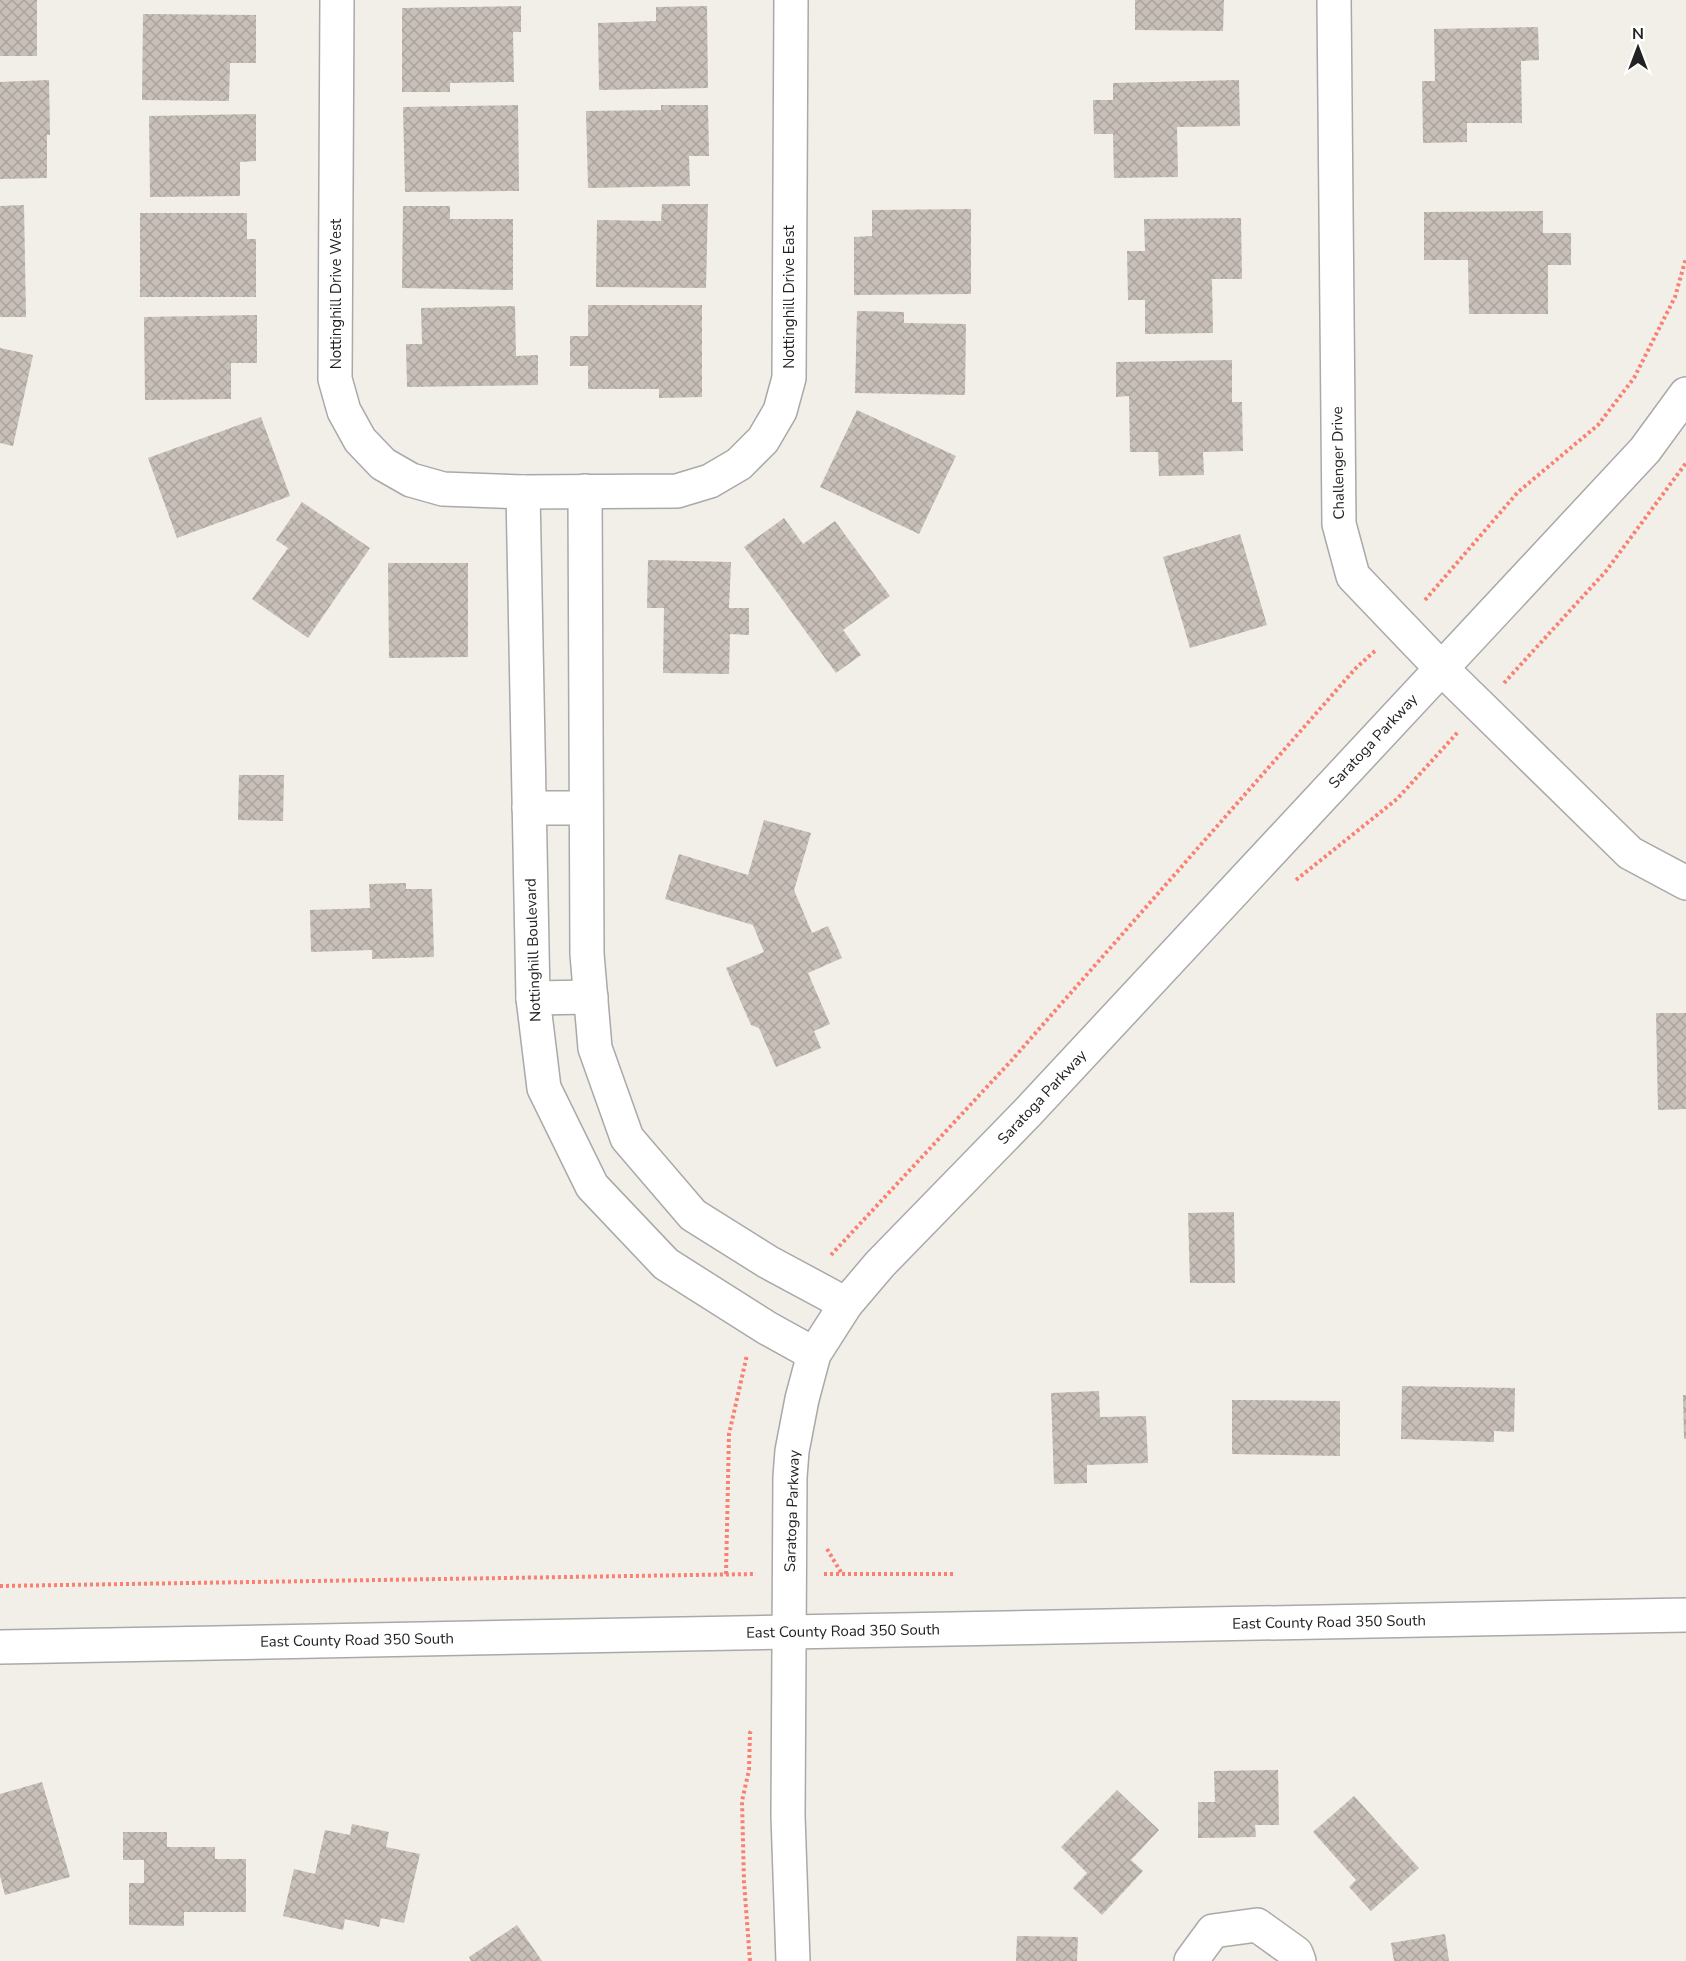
<svg xmlns="http://www.w3.org/2000/svg" width="1686" height="1961" font-family="'Nunito Sans',sans-serif">
<style>
.building{fill:url(#building-cross-hatch)}
.lines{fill:none;stroke-linecap:round;stroke-linejoin:round}
.minor-casing{stroke:#a9a9a9;stroke-width:36}
.path{stroke:#fa8072;stroke-width:4;stroke-dasharray:3 3;stroke-linecap:butt}
.minor{stroke:#fff;stroke-width:33}
.labels{text-anchor:middle;dominant-baseline:central;stroke-width:4.5;stroke-linejoin:round;paint-order:stroke}
.street-label{font-size:15px;fill:#222;stroke:#fff}
</style>
<defs>
<pattern id="building-cross-hatch" width="8" height="8" patternUnits="userSpaceOnUse" patternTransform="scale(1.5)"><rect width="8" height="8" fill="#c7bfb8"/><path d="M0 0l8 8M0 8l8-8" fill="none" stroke="#aba49e"/></pattern>
</defs>
<rect width="100%" height="100%" fill="#f2efe9"/>
<g class="building">
<rect x="0" y="0" width="37" height="56"/>
<polygon points="1135,0 1224,0 1223,31 1135,30"/>
<polygon points="521,6 521,32 513,32 514,82 450,83 450,92 402,92 402,8"/>
<polygon points="707,6 708,88 599,90 598,23 656,21 656,7"/>
<polygon points="143,14 256,15 256,63 230,63 229,101 142,100"/>
<polygon points="1538,27 1539,60 1521,61 1522,123 1467,123 1467,142 1423,143 1422,81 1435,81 1434,29"/>
<polygon points="49,80 50,135 47,135 47,178 0,179 0,82"/>
<polygon points="1239,80 1240,126 1177,127 1178,177 1114,178 1113,134 1094,134 1093,100 1113,100 1113,83"/>
<polygon points="518,105 519,191 405,192 403,107"/>
<polygon points="661,105 708,105 709,156 689,156 690,186 588,188 586,111 661,110"/>
<polygon points="256,114 256,161 240,162 240,196 150,197 149,116"/>
<polygon points="662,204 708,204 706,288 596,287 597,220 661,221"/>
<polygon points="24,205 26,317 0,317 0,206"/>
<polygon points="403,206 450,206 450,219 513,219 513,290 402,288"/>
<polygon points="971,209 971,294 854,295 854,237 872,236 872,210"/>
<polygon points="1543,211 1543,233 1571,233 1571,265 1548,265 1548,314 1469,314 1468,260 1424,260 1424,212"/>
<polygon points="140,213 247,213 247,239 256,239 256,297 140,297"/>
<polygon points="1241,218 1242,279 1212,279 1213,333 1145,334 1145,300 1128,300 1127,251 1145,251 1144,219"/>
<polygon points="588,305 702,305 702,397 659,398 659,389 588,389 588,366 570,366 570,336 588,336"/>
<polygon points="515,306 516,356 538,355 538,385 407,387 406,344 422,344 421,308"/>
<polygon points="857,311 904,312 904,323 966,324 965,395 855,393"/>
<polygon points="257,315 257,363 231,363 231,399 145,400 144,317"/>
<polygon points="0,348 33,355 13,446 0,443"/>
<polygon points="1232,360 1232,402 1242,402 1243,451 1203,452 1204,475 1159,476 1158,452 1130,452 1129,396 1116,397 1116,362"/>
<polygon points="857,410 956,456 919,534 820,487"/>
<polygon points="261,417 290,496 177,538 148,458"/>
<polygon points="302,502 370,548 308,638 252,599 288,548 276,540"/>
<polygon points="784,518 803,544 835,521 890,596 843,630 861,655 836,673 744,547"/>
<polygon points="1240,534 1267,625 1190,648 1163,557"/>
<polygon points="648,560 731,562 729,608 749,608 749,635 730,634 729,674 663,673 664,608 647,608"/>
<polygon points="388,563 468,563 468,657 389,658"/>
<polygon points="239,775 284,775 283,821 238,820"/>
<polygon points="764,820 811,833 794,890 812,933 828,926 842,958 808,973 830,1024 814,1031 821,1048 776,1067 759,1028 751,1025 726,968 764,952 753,925 665,899 679,854 748,875"/>
<polygon points="406,883 406,889 432,889 434,957 372,959 372,950 311,952 310,910 370,908 369,884"/>
<polygon points="1656,1013 1686,1013 1686,1109 1658,1110"/>
<polygon points="1234,1212 1235,1283 1190,1283 1188,1213"/>
<polygon points="1402,1386 1515,1388 1514,1432 1494,1431 1494,1442 1401,1439"/>
<polygon points="1099,1391 1100,1417 1146,1416 1148,1463 1087,1465 1087,1483 1054,1484 1051,1393"/>
<polygon points="1683,1395 1686,1395 1686,1439 1684,1439"/>
<polygon points="1232,1400 1340,1401 1340,1456 1232,1454"/>
<polygon points="1278,1770 1279,1825 1255,1825 1256,1837 1198,1838 1198,1802 1215,1802 1214,1771"/>
<polygon points="42,1782 70,1877 5,1895 0,1876 0,1794"/>
<polygon points="1117,1790 1159,1830 1131,1860 1143,1871 1102,1915 1073,1888 1087,1873 1061,1847"/>
<polygon points="1354,1796 1419,1868 1371,1911 1349,1887 1356,1880 1313,1832"/>
<polygon points="352,1824 389,1832 386,1847 420,1854 404,1923 381,1918 379,1927 345,1919 343,1930 283,1916 294,1869 315,1874 325,1830 350,1835"/>
<polygon points="123,1832 167,1832 167,1847 215,1847 215,1859 246,1859 246,1912 184,1912 184,1926 129,1925 129,1883 144,1883 144,1860 123,1860"/>
<polygon points="517,1925 542,1961 471,1961 469,1957"/>
<polygon points="1445,1934 1449,1961 1394,1961 1391,1943"/>
<polygon points="1017,1936 1078,1937 1077,1961 1016,1961"/>
</g>
<g class="lines">
<g class="minor-casing">
<g id="minor">
<polyline points="337,0 335,379 344,411 360,440 383,464 411,480 443,489 523,492 677,491 710,481 739,464 763,440 780,411 789,378 791,0"/>
<polyline points="1334,0 1339,524 1353,576 1441,668 1630,853 1686,883"/>
<polyline points="585,491 587,954 595,1048 627,1138 693,1215 768,1262 846,1304"/>
<polyline points="523,492 533,998 544,1088 592,1186 666,1264 767,1328 814,1354"/>
<polyline points="529,808 586,808"/>
<polyline points="533,998 591,997"/>
<polyline points="0,1647 1686,1615"/>
<polyline points="793,1961 788,1816 790,1477 792,1451 802,1399 814,1354 846,1304 880,1264 1028,1112 1645,450 1686,394"/>
<polyline points="1191,1961 1213,1931 1257,1925 1296,1953 1299,1961"/>
</g>
</g>
<g class="path">
<polyline points="1425,600 1518,492 1598,425 1634,378 1675,297 1686,258"/>
<polyline points="1504,683 1606,571 1686,463"/>
<polyline points="1296,880 1397,799 1458,732"/>
<polyline points="831,1255 1011,1061 1355,669 1376,650"/>
<polyline points="827,1549 842,1574"/>
<polyline points="726,1574 729,1434 747,1355"/>
<polyline points="824,1574 955,1574"/>
<polyline points="0,1586 756,1574"/>
<polyline points="750,1961 744,1882 742,1801 749,1770 750,1733 752,1729"/>
</g>
<use href="#minor" class="minor"/>
</g>
<g class="labels">
<g class="street-label">
<text transform="translate(336 294) rotate(-90)">Nottinghill Drive West</text>
<text transform="translate(789 297) rotate(-90)">Nottinghill Drive East</text>
<text transform="translate(1338 463) rotate(-91)">Challenger Drive</text>
<text transform="translate(1373 741) rotate(-47)">Saratoga Parkway</text>
<text transform="translate(533 950) rotate(-92)">Nottinghill Boulevard</text>
<text transform="translate(1042 1097) rotate(-47)">Saratoga Parkway</text>
<text transform="translate(792 1511) rotate(-88)">Saratoga Parkway</text>
<text transform="translate(1329 1622) rotate(-1)">East County Road 350 South</text>
<text transform="translate(843 1631) rotate(-1)">East County Road 350 South</text>
<text transform="translate(357 1640) rotate(-1)">East County Road 350 South</text>
</g>
</g>
<g transform="translate(1638 48)" stroke="#ffffff" stroke-width="4.5" paint-order="stroke">
<path d="M0-4.5L10 22L0 15L-10 22Z" fill="#222222"/>
<text y="-9" font-size="16" font-weight="bold" text-anchor="middle" fill="#222222">N</text>
</g>
</svg>
